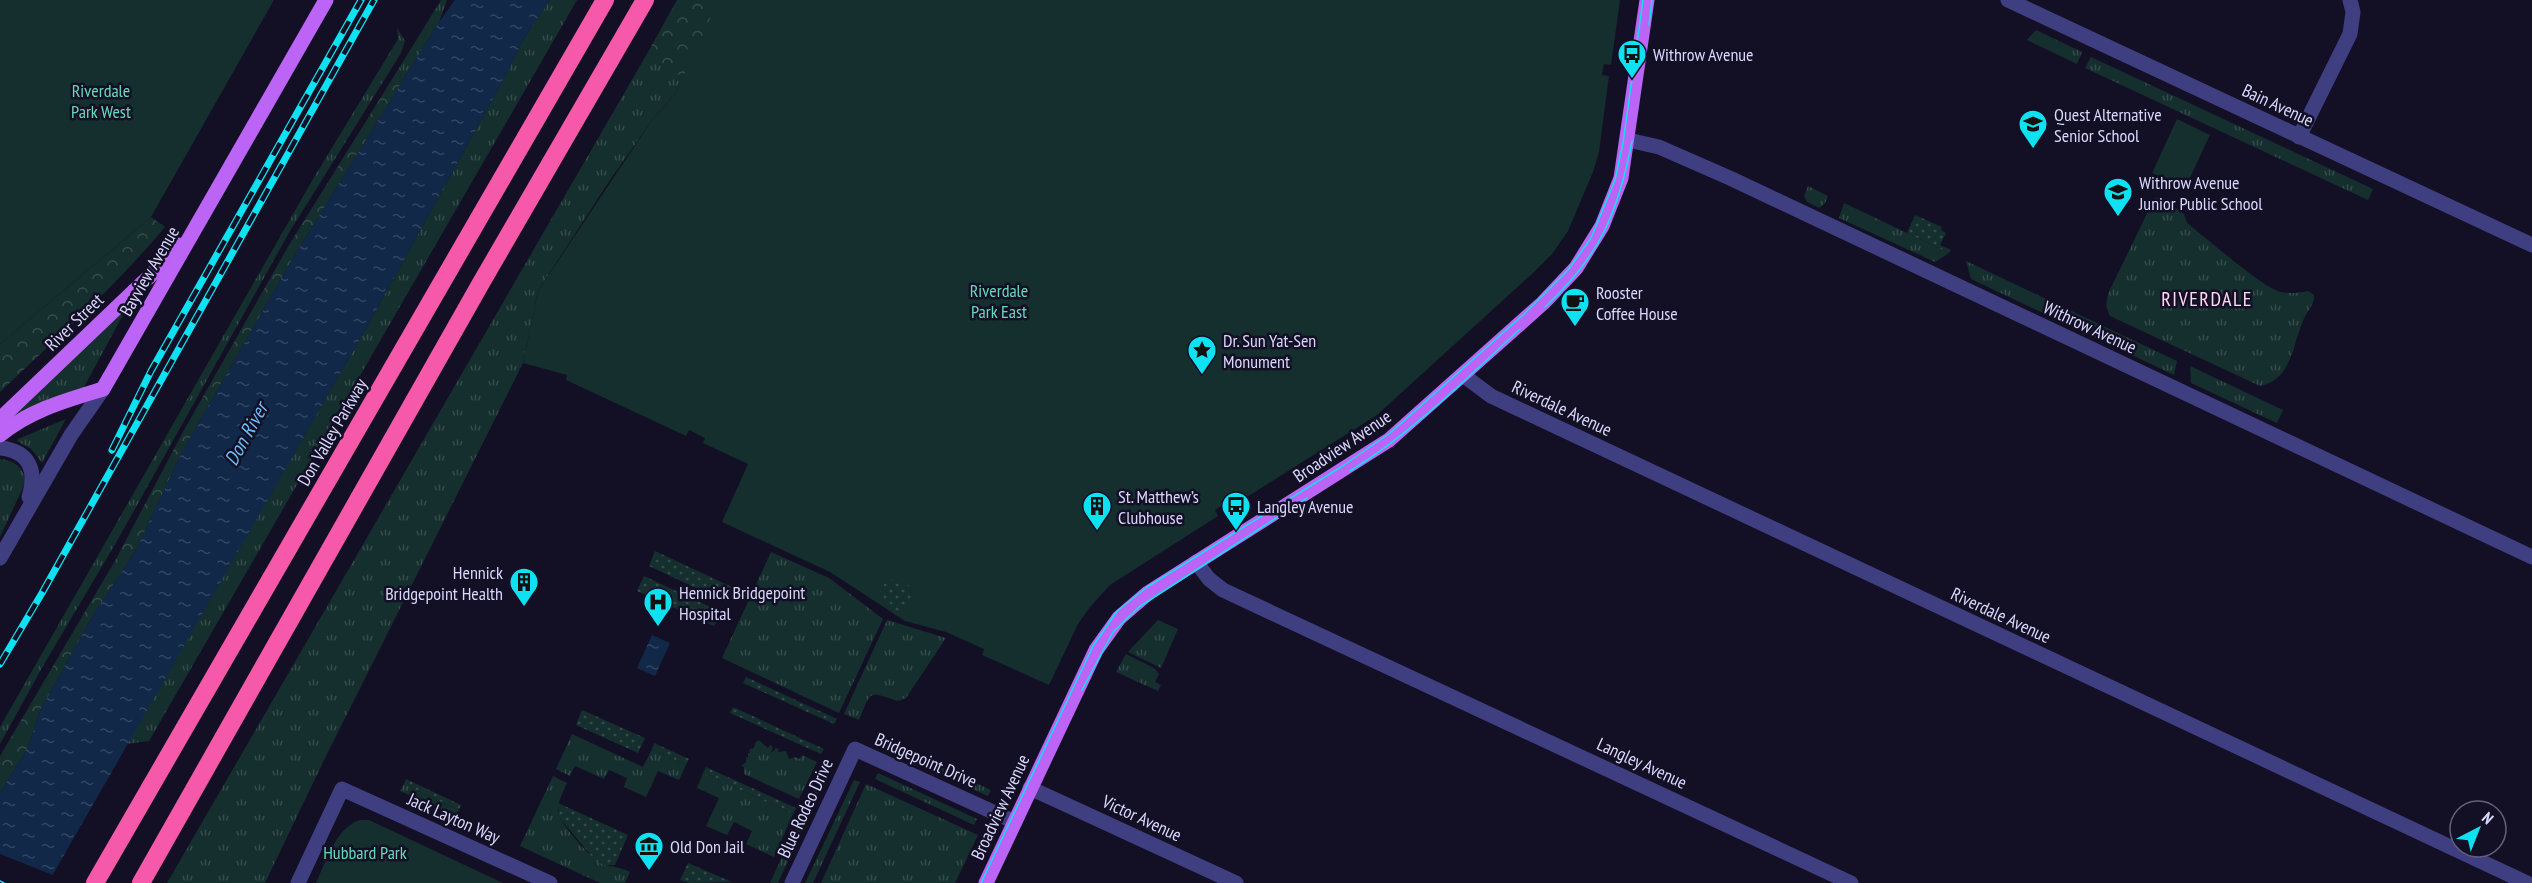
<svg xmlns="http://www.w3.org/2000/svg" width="2532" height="883" font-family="'PT Sans Narrow',sans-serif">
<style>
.grass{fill:url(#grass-tufts)}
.forest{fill:url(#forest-crowns)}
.park{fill:#142f2d}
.garden{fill:url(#garden-dots)}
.water{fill:url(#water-ripples)}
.pier{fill:#131025}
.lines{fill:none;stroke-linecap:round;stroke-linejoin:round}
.minor{stroke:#3e3e81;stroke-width:15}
.major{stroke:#bb64f6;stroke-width:15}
.highway{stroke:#f659a9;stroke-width:18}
.tram{stroke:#0ee2f2;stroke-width:1.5}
.rail-casing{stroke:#0ee2f2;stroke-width:7}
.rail{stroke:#131025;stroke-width:4.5;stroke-dasharray:14;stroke-linecap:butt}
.labels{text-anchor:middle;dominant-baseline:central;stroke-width:5;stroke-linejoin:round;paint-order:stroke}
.poi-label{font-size:18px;fill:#dad7fd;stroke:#131025;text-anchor:start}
.park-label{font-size:18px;fill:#66d9b9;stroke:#131025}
.street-label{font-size:18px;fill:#dad7fd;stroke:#131025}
.neighbourhood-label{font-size:20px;letter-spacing:1.5px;fill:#fdd9f1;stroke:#131025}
.water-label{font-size:20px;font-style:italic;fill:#6bbbf7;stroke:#131025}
</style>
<defs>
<pattern id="grass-tufts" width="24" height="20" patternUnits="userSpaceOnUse" patternTransform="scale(1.5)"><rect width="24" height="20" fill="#142f2d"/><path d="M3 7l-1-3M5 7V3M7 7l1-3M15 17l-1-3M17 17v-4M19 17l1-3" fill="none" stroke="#364c4c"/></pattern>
<pattern id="forest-crowns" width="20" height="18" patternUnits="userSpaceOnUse" patternTransform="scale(1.5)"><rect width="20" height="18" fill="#142f2d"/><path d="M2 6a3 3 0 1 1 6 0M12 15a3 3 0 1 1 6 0" fill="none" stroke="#364c4c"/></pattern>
<pattern id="garden-dots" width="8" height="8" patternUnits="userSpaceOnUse" patternTransform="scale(1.5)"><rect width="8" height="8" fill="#142f2d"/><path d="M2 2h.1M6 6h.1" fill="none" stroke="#364c4c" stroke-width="1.8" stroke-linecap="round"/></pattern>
<pattern id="water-ripples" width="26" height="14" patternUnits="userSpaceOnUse" patternTransform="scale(1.5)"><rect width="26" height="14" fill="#112848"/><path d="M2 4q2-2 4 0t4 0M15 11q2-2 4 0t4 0" fill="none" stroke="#334663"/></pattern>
</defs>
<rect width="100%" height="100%" fill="#131025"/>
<g class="grass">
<polygon points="441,0 447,0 439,22 402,82 399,68"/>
<polygon points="550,0 577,0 149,741 126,744 360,339 505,77 524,38"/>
<polygon points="397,28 405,41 401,53 290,231 117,541 43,666 0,744 0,727 313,179 398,39"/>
<polygon points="2036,30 2082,52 2077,64 2027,40"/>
<polygon points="648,52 684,77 675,94 652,120 608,183 538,291 523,363 326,756 265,883 167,883"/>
<polygon points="2091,57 2373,189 2368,200 2085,68"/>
<polygon points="1808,186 1828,196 1825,203 1819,208 1807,202 1804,196"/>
<path d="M2159,197l25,17 3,9c17,13 77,66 94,69 9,2 18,1 27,-1l6,4c1,9 -8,17 -11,26 -11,25 -11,58 -43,65l-150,-70 -4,-10 2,-12 46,-95z"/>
<polygon points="1844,203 1949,253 1935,262 1839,218"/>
<polygon points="1966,261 2177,361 2174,375 1971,279"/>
<polygon points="121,311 124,313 84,387 47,400 17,414 15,411"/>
<polygon points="2190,366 2283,410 2277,423 2191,383"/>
<polygon points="66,419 42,463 31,449 17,441 18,439"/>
<path d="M0,459c14,1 23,8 26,22l-26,56z"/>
<polygon points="771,552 829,578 883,619 839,713 722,658"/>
<path d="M887,620l59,18 -40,60 -8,3c-31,-10 -26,-11 -39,19l-15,-6z"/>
<polygon points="1158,620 1178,629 1161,668 1128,652"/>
<polygon points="1126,654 1154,668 1159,674 1155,682 1161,685 1158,691 1116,672"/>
<polygon points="572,734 643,767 652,749 686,765 679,780 658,771 646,797 624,787 627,778 609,770 604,779 575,766 570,776 556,769"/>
<polygon points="759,740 768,748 770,745 773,747 771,753 776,748 779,749 778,752 786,751 789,759 795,757 800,759 802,755 817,762 799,799 744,774 744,767 741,766 746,762 746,757 748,758 748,753 751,753 749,752 750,749 754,748 755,743"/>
<polygon points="891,744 991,790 988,796 888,750"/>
<polygon points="824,766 830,768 778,883 770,883"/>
<polygon points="703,773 793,814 774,857 746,844 752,831 734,822 727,835 706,826 719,798 697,788"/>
<polygon points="878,773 977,819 974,825 875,779"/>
<path d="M553,776l14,7c-4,10 -11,20 -8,31 2,11 33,46 44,50 8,3 17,3 27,8l-5,11h-25l-80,-37z"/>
<polygon points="854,780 860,782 813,883 805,883"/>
<polygon points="404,784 459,810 456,816 400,791"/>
<polygon points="866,784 978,835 955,883 821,883"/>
</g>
<g class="forest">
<polygon points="677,0 851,0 699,90 648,52"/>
<polygon points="399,68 402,82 296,253 182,452 136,550 91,619 40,711 28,747 0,793 0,756 116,559 184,430 289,245"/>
<path d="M151,217l14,10c-50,60 -108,111 -165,165v-48z"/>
</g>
<g class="park">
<polygon points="0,0 274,0 151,217 0,344"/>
<polygon points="719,0 1620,0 1611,65 1604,64 1602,75 1609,76 1599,152 1593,172 1568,231 1552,254 1533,273 1377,415 1228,509 1224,504 1215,510 1218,516 1110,585 1090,607 1078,624 1049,685 982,655 984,649 946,632 905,621 830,572 722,522 748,464 703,443 705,438 689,430 686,436 566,380 567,375 523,363 538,291 652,120 675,94"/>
<polygon points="2177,119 2210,135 2185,188 2152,173"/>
<path d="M360,820h9l134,63h-187c10,-21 19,-55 44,-63z"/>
</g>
<g class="garden">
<polygon points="1915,215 1942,227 1941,230 1946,233 1940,245 1951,250 1949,253 1907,233"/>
<polygon points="655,551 732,587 726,602 649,566"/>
<polygon points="644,576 721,612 714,626 637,591"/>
<circle cx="896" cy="595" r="16"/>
<polygon points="746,677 837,719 834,724 743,683"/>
<polygon points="733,707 824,749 821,754 730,713"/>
<polygon points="582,710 645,738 638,753 576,725"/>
<polygon points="654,743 689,759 686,765 652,749"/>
<polygon points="706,767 796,808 793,814 703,773"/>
<polygon points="406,779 461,805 459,810 404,784"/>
<polygon points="558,803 628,835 615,865 605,865 594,859 559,817"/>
<polygon points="688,863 732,882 689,883 680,880"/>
</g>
<g class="water">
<polygon points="455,0 550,0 524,38 505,77 360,339 48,883 0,883 0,793 28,747 40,711 91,619 136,550 182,452 296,253 439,22"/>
<polygon points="652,635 670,643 655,676 637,668"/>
</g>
<polygon class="pier" points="0,854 55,876 51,883 0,883"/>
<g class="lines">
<g class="minor">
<polyline points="2008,0 2532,245"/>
<polyline points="2299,137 2350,34 2353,12 2350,0"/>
<polyline points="1628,140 1659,147 1732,179 2532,557"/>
<polyline points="1463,375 1491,396 2527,883"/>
<path d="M0,448c30,3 37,23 29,49"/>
<polyline points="0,558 71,435 103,389"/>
<polyline points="1196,562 1209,579 1223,590 1851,883"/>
<polyline points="1030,788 1236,883"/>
<polyline points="298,883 342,789 550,883"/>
<polyline points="792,883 855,749 1015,822"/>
</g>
<g class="major">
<polyline points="0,419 152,274 179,245"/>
<path d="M0,435c30,-25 67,-35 103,-46l223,-389"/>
<polyline points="986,883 1096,650 1119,618 1148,593 1389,440 1543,303 1576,268 1602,226 1621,178 1647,0"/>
</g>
<g class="highway">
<polyline points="95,883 605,0"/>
<polyline points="141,883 481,283 645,0"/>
</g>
<g class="tram">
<polyline points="1649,25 1652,0"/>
<path d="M1545,307c55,-51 73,-94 87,-166"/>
<path d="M1350,471c63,-39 116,-92 170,-142"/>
<polyline points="1082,690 1113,632 1139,607 1307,498"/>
<polyline points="0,881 4,883"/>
<polyline points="981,883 1093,646 1117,611 1147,587 1341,467 1390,433 1523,315 1568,270 1591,238 1615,180 1623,143 1643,0"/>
</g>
<g class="rail-casing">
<g id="rail">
<polyline points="112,450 151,371 361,0"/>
<polyline points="0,664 42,593 374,0"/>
</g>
</g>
<use href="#rail" class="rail"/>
</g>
<defs>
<g id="bus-pin" transform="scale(1.5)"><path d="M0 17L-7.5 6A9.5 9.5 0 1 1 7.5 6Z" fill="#0ee2f2" stroke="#131025"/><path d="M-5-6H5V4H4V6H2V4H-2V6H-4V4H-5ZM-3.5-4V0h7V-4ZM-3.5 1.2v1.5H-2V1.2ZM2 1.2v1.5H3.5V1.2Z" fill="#111"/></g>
<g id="school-pin" transform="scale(1.5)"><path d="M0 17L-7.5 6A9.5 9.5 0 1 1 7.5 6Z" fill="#0ee2f2" stroke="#131025"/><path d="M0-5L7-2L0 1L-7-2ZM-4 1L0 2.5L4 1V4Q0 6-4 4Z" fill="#111"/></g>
<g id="cafe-pin" transform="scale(1.5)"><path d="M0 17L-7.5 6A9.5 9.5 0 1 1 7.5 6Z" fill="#0ee2f2" stroke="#131025"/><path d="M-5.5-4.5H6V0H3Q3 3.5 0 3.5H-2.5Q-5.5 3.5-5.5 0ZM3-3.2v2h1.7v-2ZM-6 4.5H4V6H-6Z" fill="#111"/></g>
<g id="sight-pin" transform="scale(1.5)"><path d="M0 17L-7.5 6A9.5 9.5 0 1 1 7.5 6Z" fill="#0ee2f2" stroke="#131025"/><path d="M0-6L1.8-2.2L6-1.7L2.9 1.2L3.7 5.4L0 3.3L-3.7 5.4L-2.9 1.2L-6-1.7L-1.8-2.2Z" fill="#111"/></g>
<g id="building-pin" transform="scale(1.5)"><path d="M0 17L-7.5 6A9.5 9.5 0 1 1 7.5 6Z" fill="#0ee2f2" stroke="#131025"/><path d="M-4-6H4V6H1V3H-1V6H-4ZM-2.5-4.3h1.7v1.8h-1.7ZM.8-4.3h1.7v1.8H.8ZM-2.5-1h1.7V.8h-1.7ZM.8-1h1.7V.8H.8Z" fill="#111"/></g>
<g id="hospital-pin" transform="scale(1.5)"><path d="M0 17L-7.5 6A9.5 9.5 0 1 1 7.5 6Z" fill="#0ee2f2" stroke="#131025"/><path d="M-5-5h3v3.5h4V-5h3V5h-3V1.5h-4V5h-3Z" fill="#111"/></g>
<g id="museum-pin" transform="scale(1.5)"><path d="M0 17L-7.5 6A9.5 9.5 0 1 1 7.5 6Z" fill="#0ee2f2" stroke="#131025"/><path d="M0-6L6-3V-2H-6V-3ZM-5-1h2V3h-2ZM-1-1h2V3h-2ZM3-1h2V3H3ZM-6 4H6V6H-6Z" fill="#111"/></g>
</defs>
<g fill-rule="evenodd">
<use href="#bus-pin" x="1632" y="54"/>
<use href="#school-pin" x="2033" y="124"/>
<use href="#school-pin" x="2118" y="192"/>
<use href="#cafe-pin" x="1575" y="302"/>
<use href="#sight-pin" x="1202" y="350"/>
<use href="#building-pin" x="1097" y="506"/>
<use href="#bus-pin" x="1236" y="506"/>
<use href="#building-pin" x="524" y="582"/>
<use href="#hospital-pin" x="658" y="602"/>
<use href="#museum-pin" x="649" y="846"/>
</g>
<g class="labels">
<g class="poi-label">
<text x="1653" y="54">Withrow Avenue</text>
<text x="2054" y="114">Quest Alternative<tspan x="2054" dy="21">Senior School</tspan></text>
<text x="2139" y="182">Withrow Avenue<tspan x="2139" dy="21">Junior Public School</tspan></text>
<text x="1596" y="292">Rooster<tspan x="1596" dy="21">Coffee House</tspan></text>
<text x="1223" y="340">Dr. Sun Yat-Sen<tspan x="1223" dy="21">Monument</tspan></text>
<text x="1118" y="496">St. Matthew’s<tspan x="1118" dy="21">Clubhouse</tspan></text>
<text x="1257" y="506">Langley Avenue</text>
<text x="503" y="572" text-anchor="end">Hennick<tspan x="503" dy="21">Bridgepoint Health</tspan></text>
<text x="679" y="592">Hennick Bridgepoint<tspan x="679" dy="21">Hospital</tspan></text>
<text x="670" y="846">Old Don Jail</text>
</g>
<g class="park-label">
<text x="101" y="90">Riverdale<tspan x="101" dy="21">Park West</tspan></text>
<text x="999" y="290">Riverdale<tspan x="999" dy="21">Park East</tspan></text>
<text x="365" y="852">Hubbard Park</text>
</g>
<g class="street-label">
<text transform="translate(2278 105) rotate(25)">Bain Avenue</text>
<text transform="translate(149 271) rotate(-60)">Bayview Avenue</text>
<text transform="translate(74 322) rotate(-44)">River Street</text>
<text transform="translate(2090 327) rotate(25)">Withrow Avenue</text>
<text transform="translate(1562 408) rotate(25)">Riverdale Avenue</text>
<text transform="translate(332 432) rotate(-60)">Don Valley Parkway</text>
<text transform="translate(1342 446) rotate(-34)">Broadview Avenue</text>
<text transform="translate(2001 615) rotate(25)">Riverdale Avenue</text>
<text transform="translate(926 760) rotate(24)">Bridgepoint Drive</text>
<text transform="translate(1642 763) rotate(25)">Langley Avenue</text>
<text transform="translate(1000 807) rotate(-65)">Broadview Avenue</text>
<text transform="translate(805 808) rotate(-65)">Blue Rodeo Drive</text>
<text transform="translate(454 818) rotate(24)">Jack Layton Way</text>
<text transform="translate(1142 818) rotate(25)">Victor Avenue</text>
</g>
<g class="neighbourhood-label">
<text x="2207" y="299">RIVERDALE</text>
</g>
<g class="water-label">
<text transform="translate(246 434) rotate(-61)">Don River</text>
</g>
</g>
<g transform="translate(2478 829) rotate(42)"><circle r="28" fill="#131025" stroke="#63607b" stroke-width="1.5"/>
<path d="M0-4.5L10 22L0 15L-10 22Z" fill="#0ee2f2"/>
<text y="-9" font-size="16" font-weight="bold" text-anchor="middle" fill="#dad7fd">N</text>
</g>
</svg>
